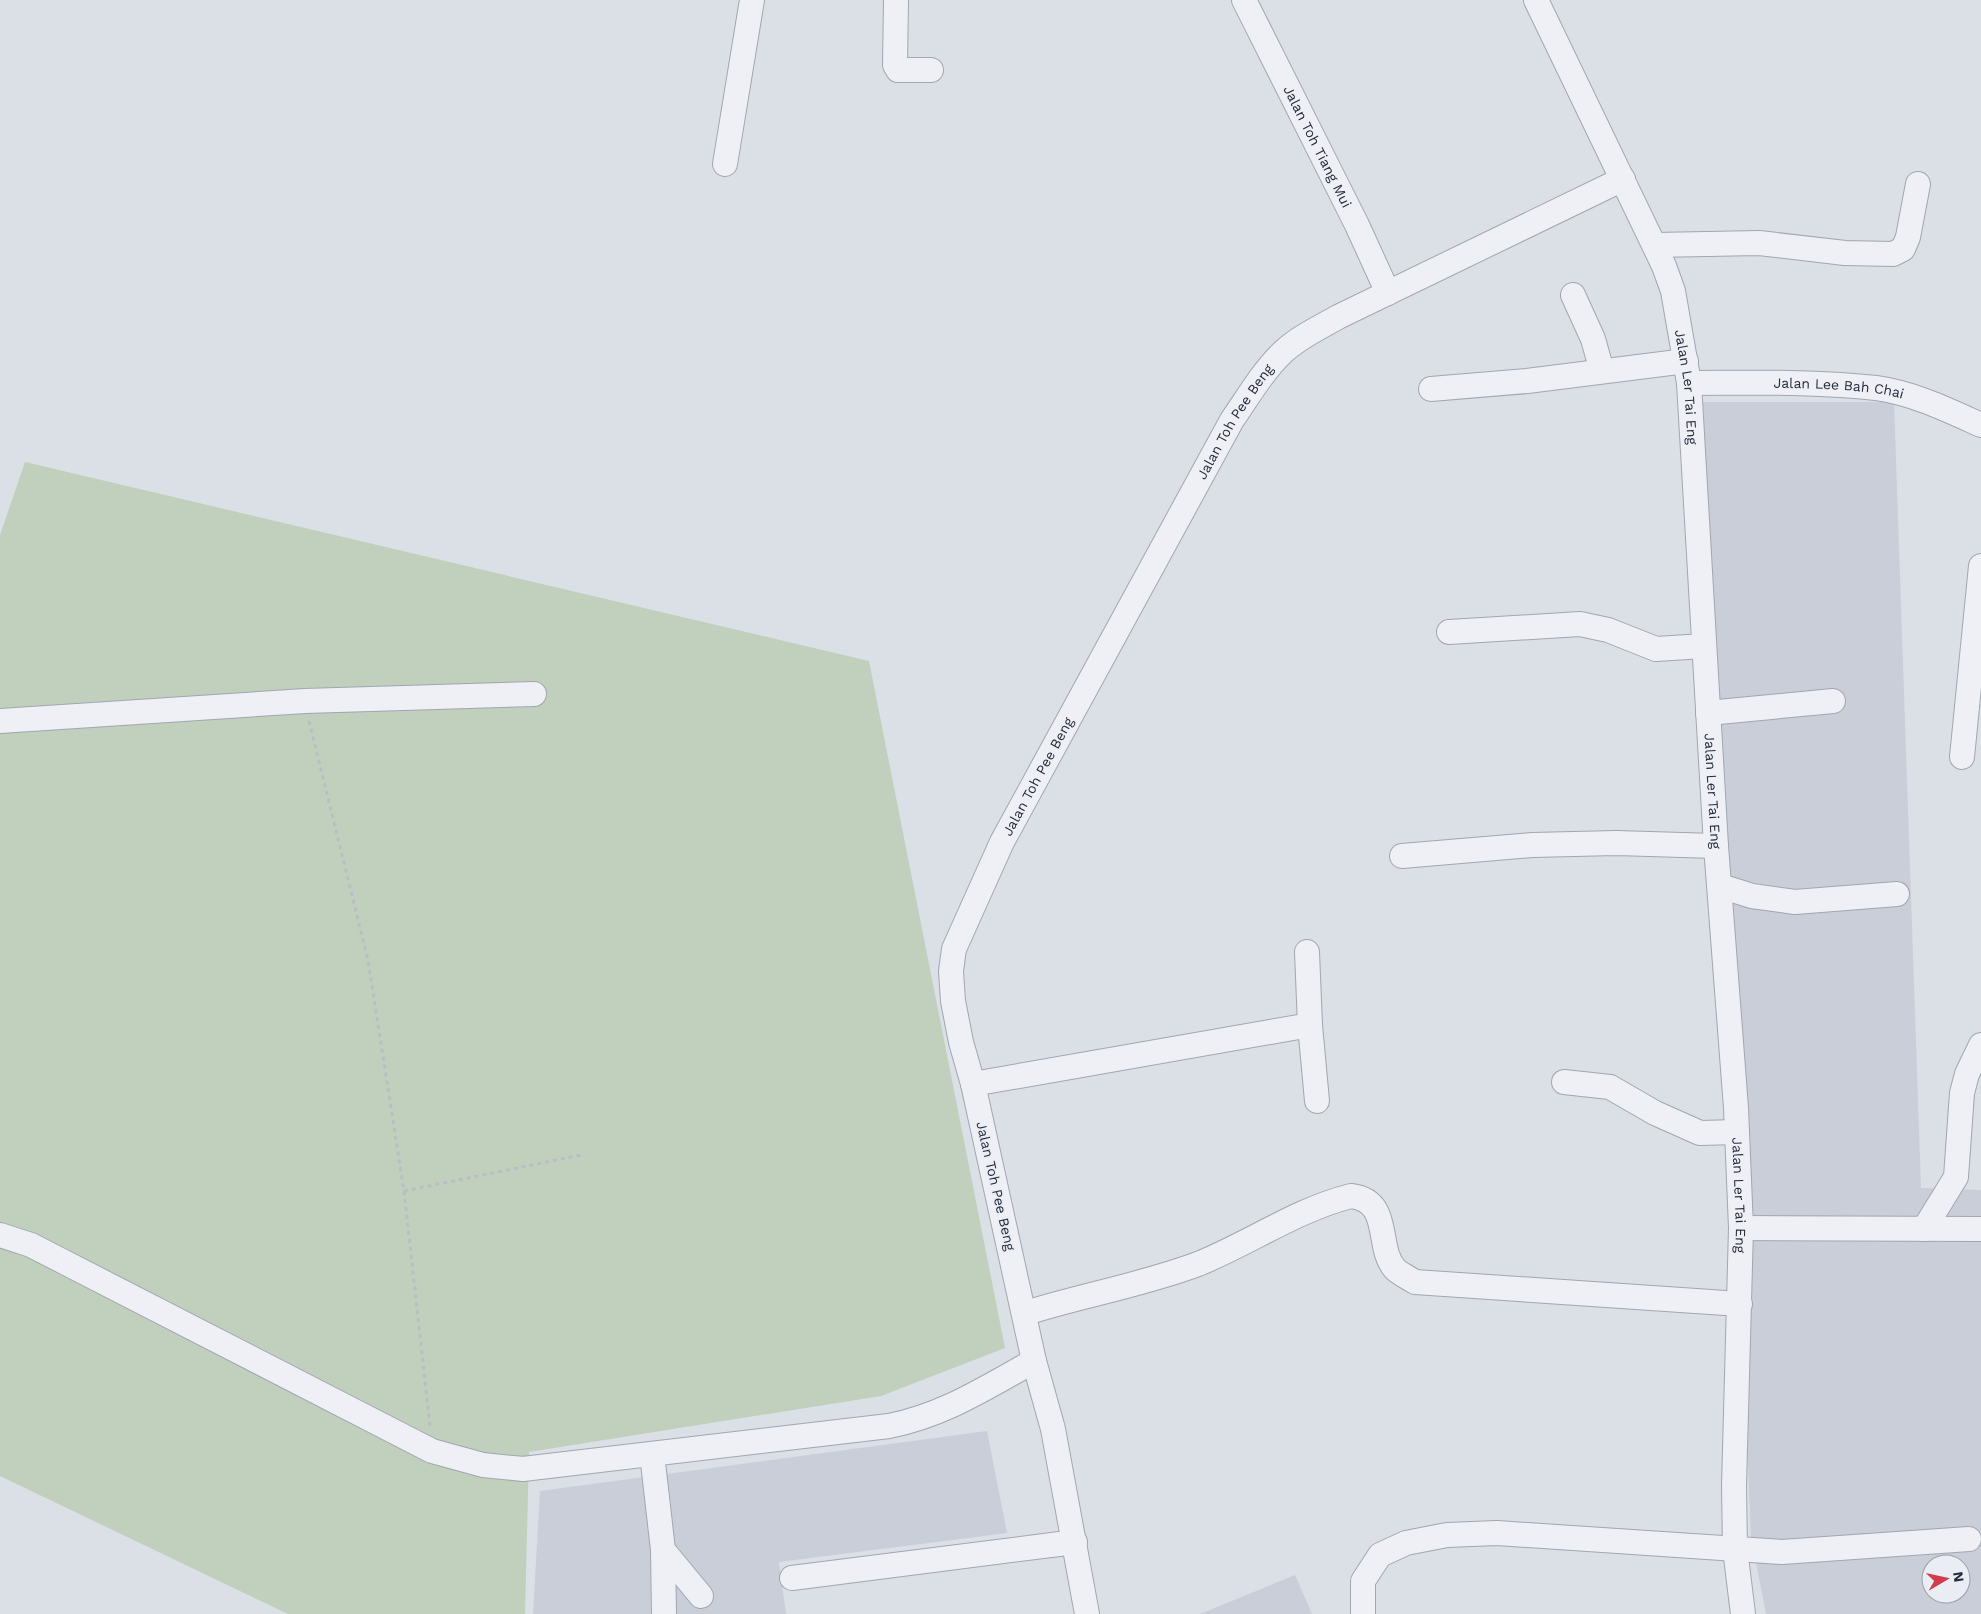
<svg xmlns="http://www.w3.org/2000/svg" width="1981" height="1614" font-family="'Work Sans',sans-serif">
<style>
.built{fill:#c9ced8;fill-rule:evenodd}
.green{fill:#c0d0bc}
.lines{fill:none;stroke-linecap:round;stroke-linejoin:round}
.minor-casing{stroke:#a1a6b0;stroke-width:26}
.path{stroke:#babdc5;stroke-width:3;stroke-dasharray:4 4;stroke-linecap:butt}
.minor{stroke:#eef0f5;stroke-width:24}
.labels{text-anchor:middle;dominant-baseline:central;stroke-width:4;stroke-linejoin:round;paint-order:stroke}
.street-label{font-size:14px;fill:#252c3c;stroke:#eaeef4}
</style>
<rect width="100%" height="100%" fill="#dbdfe6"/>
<g class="built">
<path d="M1703,402h191l27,786 60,2v424h-215l-15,-77zM1931,1564h30v30h-30z"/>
<polygon points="987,1431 1007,1533 779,1562 786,1614 533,1614 540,1491"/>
<polygon points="1295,1575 1312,1614 1200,1614"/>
</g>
<polygon class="green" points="25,462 869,661 1005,1348 881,1396 529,1452 525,1614 288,1614 0,1476 0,535"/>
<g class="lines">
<g class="minor-casing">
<g id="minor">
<polyline points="896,0 895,65 898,70 931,70"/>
<path id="s1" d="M1244,0l113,225 31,68"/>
<path id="s2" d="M1536,0l128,266 9,25 16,92 27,463 20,262 5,120 -7,258 1,63 8,65"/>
<polyline points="725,164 752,0"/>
<polyline points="1655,245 1759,243 1845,253 1893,254 1903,249 1908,237 1918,184"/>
<polyline points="1573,295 1593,339 1602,371"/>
<path id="s3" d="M1689,383c62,0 126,-2 187,5 37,5 72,22 105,37"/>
<polyline points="1431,389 1527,381 1686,361"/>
<polyline points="1449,632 1580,624 1608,630 1656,649 1704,646"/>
<polyline points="1708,713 1833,701"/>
<polyline points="0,721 305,701 534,694"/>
<polyline points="1962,757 1981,566"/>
<polyline points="1402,856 1532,845 1616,843 1716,846"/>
<polyline points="1720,886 1752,896 1795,902 1897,894"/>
<polyline points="1307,952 1310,1025"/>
<polyline points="1564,1082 1610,1087 1655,1113 1700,1133 1737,1132"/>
<polyline points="973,1084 1310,1025 1317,1101"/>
<polyline points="1741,1228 1981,1229"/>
<polyline points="1924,1229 1956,1177 1962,1093 1967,1074 1981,1045"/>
<path d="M0,1235l31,10 33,17 368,189 51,14 40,4 366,-43c55,-11 96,-38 145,-65"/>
<path d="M1026,1313c57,-18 116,-28 172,-49 52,-21 98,-54 153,-68 42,5 24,51 44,73 5,5 14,9 20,13l325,22"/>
<polyline points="652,1454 663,1550 701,1596"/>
<polyline points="663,1550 664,1614"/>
<polyline points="792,1578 1075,1542"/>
<path id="s4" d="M1087,1614l-34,-185 -19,-68 -61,-277 -12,-42 -8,-41 -2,-30 3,-22 48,-107 230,-422c16,-23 31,-49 51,-68 16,-15 36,-24 55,-35l285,-138"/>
<polyline points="1363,1614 1363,1581 1380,1555 1406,1543 1447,1535 1497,1533 1782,1552 1969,1539"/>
</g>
</g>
<g class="path">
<polyline points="309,721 368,960 404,1191 430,1426"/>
<polyline points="404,1191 581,1155"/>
</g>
<use href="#minor" class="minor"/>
</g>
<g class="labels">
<g class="street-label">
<text stroke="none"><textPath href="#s1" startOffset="164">Jalan Toh Tiang Mui</textPath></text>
<text stroke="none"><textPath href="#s2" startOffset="419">Jalan Ler Tai Eng</textPath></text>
<text stroke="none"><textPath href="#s3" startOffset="150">Jalan Lee Bah Chai</textPath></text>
<text stroke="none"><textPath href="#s4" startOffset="1278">Jalan Toh Pee Beng</textPath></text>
<text stroke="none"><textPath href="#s4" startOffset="872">Jalan Toh Pee Beng</textPath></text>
<text stroke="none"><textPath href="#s2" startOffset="824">Jalan Ler Tai Eng</textPath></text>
<text transform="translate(996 1186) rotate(77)">Jalan Toh Pee Beng</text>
<text stroke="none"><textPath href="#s2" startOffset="1229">Jalan Ler Tai Eng</textPath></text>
</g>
</g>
<g transform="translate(1946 1579) rotate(81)"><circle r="24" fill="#eaeef4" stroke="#9ba0aa"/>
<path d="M0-4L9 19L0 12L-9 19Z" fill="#d13b4a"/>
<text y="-8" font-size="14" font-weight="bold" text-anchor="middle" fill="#252c3c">N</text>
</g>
</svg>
